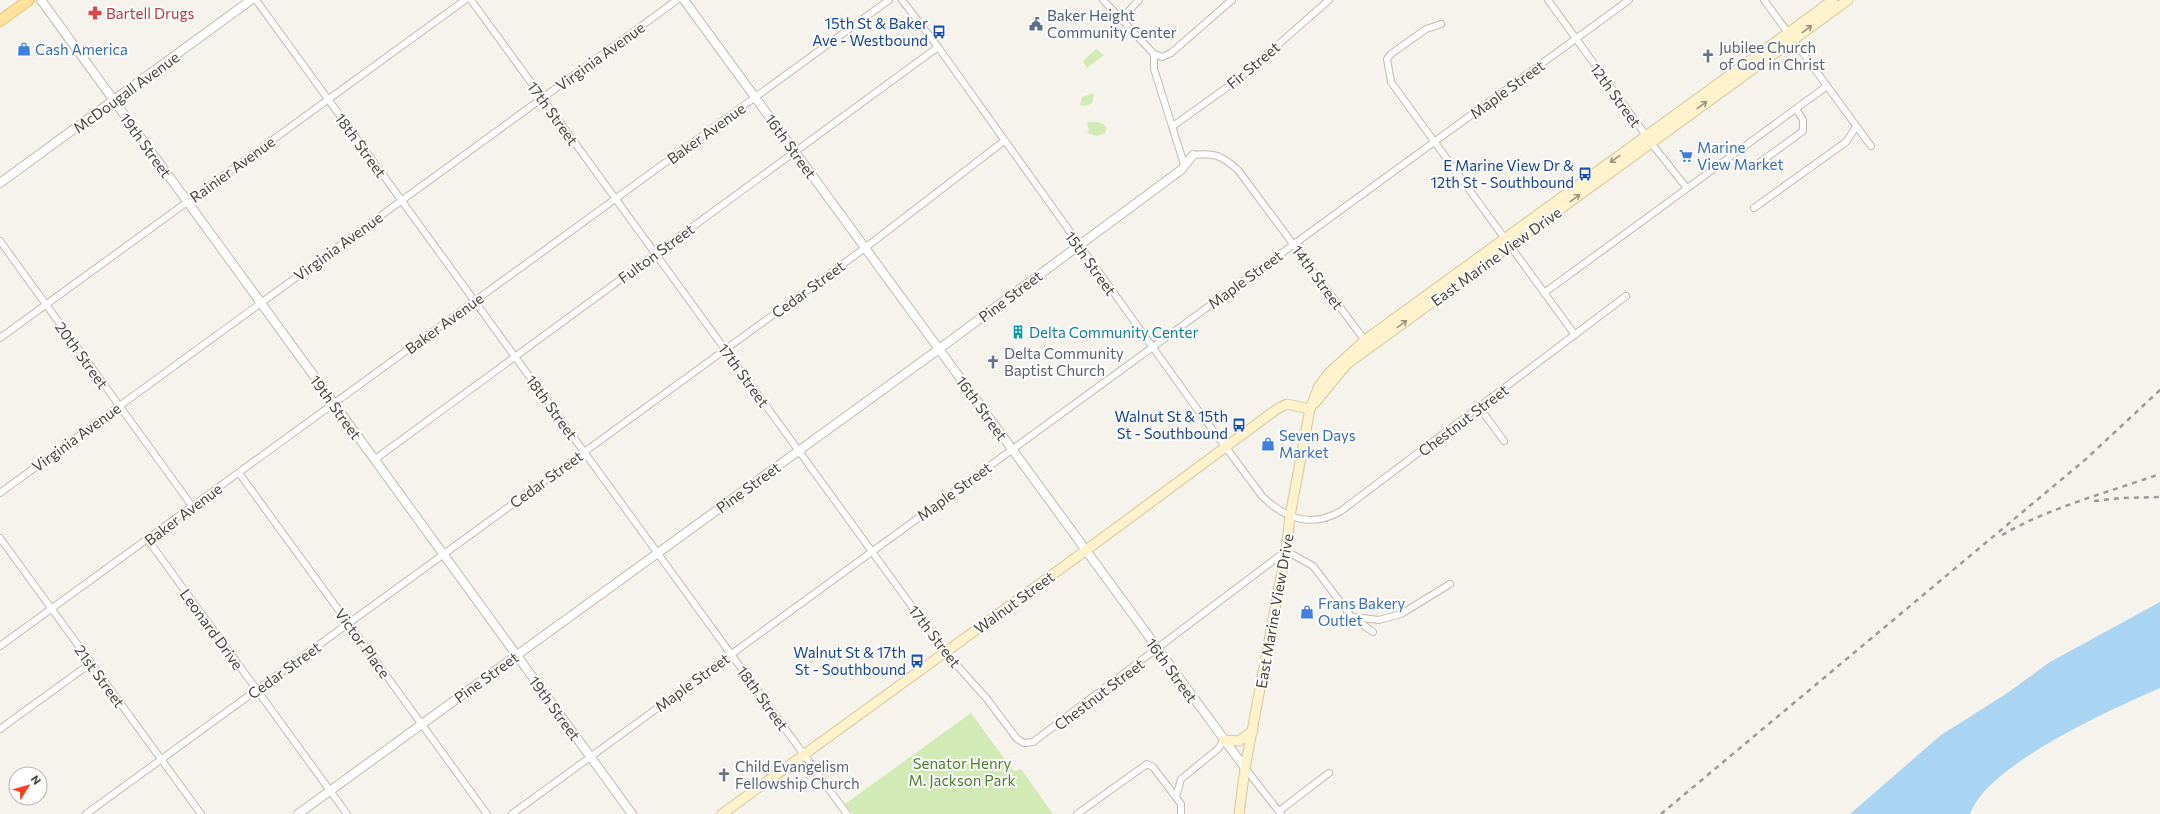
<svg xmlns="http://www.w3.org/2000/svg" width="2160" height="814" font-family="Commissioner,sans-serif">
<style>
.green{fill:#d2eab5}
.water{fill:#a9d4f2}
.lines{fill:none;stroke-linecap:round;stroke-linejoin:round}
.minor-casing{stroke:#c2bbae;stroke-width:8}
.tertiary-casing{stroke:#c2bbae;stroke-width:10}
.secondary-casing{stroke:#d6c79b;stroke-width:11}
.primary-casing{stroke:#e6c16a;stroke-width:12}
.minor{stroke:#fff;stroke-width:6}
.tertiary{stroke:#fff;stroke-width:8}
.secondary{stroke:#fff3cd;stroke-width:9}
.primary{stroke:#ffe39c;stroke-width:10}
.rail{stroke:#9a9a9a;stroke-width:2.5;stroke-dasharray:5 5;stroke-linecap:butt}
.oneway{stroke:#9c937c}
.labels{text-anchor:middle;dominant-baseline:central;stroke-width:4;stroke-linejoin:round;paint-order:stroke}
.health-label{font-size:15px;fill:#be3a42;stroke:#fff;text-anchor:start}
.service-label{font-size:15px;fill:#4e5e75;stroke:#fff;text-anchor:start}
.transit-label{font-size:15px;fill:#164399;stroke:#fff;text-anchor:end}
.worship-label{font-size:15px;fill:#5b616d;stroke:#fff;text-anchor:start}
.shop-label{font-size:15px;fill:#366cbe;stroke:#fff;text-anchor:start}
.street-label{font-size:15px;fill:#4b4439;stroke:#fff}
.culture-label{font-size:15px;fill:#0d838f;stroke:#fff;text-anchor:start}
.park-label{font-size:15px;fill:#4a7f2a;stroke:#fff}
</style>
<rect width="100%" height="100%" fill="#f6f3ec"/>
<g class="green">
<polygon points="1096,49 1104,55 1087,68 1083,61"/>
<polygon points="1093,93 1094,95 1092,103 1086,106 1080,105 1082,97"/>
<path d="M1090,122c7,-1 13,0 17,6l-2,5 -8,3 -10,-3 2,-3 -2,-7z"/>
<polygon points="971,713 1012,769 1015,771 1021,769 1053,814 853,814 845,804"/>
</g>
<path class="water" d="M2160,602v86c-48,21 -172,76 -190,126h-120l91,-79 65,-41 44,-32z"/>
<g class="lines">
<g class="minor-casing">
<g id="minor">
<polyline points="256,0 847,814"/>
<polyline points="471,0 945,652 987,699 1017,739 1024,743 1033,742 1286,551 1313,566 1351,616 1373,632"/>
<path d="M902,0l36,47 251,351 73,98c23,23 50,32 79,15l285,-215"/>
<polyline points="1103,0 1154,54 1154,69 1184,164"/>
<polyline points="1548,0 1655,148 1686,187"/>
<polyline points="1764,0 1871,146"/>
<polyline points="1121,19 1139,0"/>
<polyline points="1441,24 1426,29 1391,54 1387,59 1391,82 1575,335"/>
<polyline points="1154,54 1162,57 1171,53 1232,0"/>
<polyline points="1173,126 1240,78 1329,0"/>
<path d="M1193,155c22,-3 29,1 45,15l128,172"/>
<polyline points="1759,163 1803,131 1803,120 1796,109"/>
<polyline points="1754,208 1846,142 1856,127"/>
<polyline points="0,241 192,506"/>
<polyline points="1544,293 1827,86"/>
<polyline points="0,338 465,0"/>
<polyline points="1479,407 1504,441"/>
<polyline points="374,460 938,47"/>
<polyline points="239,473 487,814"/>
<polyline points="0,493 677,0"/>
<polyline points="0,538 201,814"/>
<polyline points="148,540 347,814"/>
<polyline points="1353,617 1379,620 1401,614 1450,584"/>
<polyline points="0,646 889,0"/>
<polyline points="0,729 91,663"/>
<polyline points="1245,768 1281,814"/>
<polyline points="1176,797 1181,779 1218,749 1224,740"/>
<polyline points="1279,811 1329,773"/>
<polyline points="86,814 865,248 1004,141"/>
<polyline points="512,814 1629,0"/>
<polyline points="1077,814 1147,764 1153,767 1181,804 1181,814"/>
</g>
</g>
<g class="tertiary-casing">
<g id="tertiary">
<polyline points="41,0 632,814"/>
<polyline points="684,0 1245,768"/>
<polyline points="0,183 251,0"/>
<polyline points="298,814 939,349 1181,170 1193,155"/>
</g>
</g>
<g class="secondary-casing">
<g id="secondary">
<polyline points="1315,403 1347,364 1848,0"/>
<polyline points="1224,740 1239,741 1253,731"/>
<polyline points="722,814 1085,551 1277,409 1287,404 1310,409"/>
<polyline points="1239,814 1245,768 1286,551 1290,516 1310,409 1319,386 1329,373 1365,340 1833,0"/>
</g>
</g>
<g class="primary-casing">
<polyline id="primary" points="0,21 29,0"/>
</g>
<use href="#minor" class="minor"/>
<use href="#tertiary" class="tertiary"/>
<use href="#secondary" class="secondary"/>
<use href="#primary" class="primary"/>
<g class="rail">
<polyline points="2094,501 2120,498 2160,497"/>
<path d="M2002,535c46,-27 107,-43 158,-61"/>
<polyline points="1661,814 2086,459 2160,390"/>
</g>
</g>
<defs><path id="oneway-shaft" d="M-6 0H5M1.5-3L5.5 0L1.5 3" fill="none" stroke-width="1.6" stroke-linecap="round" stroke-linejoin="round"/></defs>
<g class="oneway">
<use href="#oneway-shaft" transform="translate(1807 29) rotate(-36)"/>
<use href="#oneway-shaft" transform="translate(1702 105) rotate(-36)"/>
<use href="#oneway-shaft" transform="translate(1615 159) rotate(144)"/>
<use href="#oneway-shaft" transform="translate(1575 198) rotate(-36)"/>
<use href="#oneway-shaft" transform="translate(1402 324) rotate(-36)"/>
</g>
<defs>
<g id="pharmacy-bare" transform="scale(1.08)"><path d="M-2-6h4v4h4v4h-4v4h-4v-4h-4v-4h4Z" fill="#e0444e" stroke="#fff" stroke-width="2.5" paint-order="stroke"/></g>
<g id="civic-bare" transform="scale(1.08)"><path d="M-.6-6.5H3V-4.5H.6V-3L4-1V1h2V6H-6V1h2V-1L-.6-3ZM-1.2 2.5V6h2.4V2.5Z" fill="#5c6f8a" stroke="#fff" stroke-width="2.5" paint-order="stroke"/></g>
<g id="bus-bare" transform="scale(1.08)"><path d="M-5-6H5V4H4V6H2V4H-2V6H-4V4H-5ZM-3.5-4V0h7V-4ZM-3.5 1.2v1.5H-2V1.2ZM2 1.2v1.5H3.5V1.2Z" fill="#1a4fb4" stroke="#fff" stroke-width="2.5" paint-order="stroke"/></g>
<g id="shop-bare" transform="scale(1.08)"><path d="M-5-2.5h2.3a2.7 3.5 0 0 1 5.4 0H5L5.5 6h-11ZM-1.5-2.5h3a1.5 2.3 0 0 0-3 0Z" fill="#3f7fe0" stroke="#fff" stroke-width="2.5" paint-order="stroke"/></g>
<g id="church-bare" transform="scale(1.08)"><path d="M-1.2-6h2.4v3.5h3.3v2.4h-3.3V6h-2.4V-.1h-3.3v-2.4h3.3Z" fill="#6b7280" stroke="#fff" stroke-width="2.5" paint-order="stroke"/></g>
<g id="supermarket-bare" transform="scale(1.08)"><path d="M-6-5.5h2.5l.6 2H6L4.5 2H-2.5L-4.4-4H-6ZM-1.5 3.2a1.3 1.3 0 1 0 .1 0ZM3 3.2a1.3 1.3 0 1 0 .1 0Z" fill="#3f7fe0" stroke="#fff" stroke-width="2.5" paint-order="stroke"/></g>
<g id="building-bare" transform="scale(1.08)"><path d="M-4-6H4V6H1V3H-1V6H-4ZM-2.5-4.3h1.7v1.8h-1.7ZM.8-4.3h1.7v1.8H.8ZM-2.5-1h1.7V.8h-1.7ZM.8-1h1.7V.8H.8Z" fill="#0f9aa8" stroke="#fff" stroke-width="2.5" paint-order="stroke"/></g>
</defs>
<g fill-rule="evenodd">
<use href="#pharmacy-bare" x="95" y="13"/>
<use href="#civic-bare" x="1036" y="24"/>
<use href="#bus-bare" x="939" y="32"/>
<use href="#shop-bare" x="24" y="49"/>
<use href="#church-bare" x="1708" y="56"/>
<use href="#supermarket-bare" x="1686" y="156"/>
<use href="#bus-bare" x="1585" y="174"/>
<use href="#building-bare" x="1018" y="332"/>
<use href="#church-bare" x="993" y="362"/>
<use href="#bus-bare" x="1239" y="425"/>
<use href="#shop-bare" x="1268" y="444"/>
<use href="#shop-bare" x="1307" y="612"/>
<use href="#bus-bare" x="917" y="661"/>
<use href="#church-bare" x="724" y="775"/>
</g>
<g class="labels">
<g class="health-label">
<text x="106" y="13">Bartell Drugs</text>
</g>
<g class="service-label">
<text x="1047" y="15">Baker Height<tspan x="1047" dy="17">Community Center</tspan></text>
</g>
<g class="transit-label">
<text x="928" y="23">15th St &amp; Baker<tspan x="928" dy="17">Ave - Westbound</tspan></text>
<text x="1574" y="165">E Marine View Dr &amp;<tspan x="1574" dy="17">12th St - Southbound</tspan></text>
<text x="1228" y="416">Walnut St &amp; 15th<tspan x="1228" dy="17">St - Southbound</tspan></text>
<text x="906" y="652">Walnut St &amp; 17th<tspan x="906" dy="17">St - Southbound</tspan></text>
</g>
<g class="worship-label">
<text x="1719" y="47">Jubilee Church<tspan x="1719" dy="17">of God in Christ</tspan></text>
<text x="1004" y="353">Delta Community<tspan x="1004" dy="17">Baptist Church</tspan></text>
<text x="735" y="766">Child Evangelism<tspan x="735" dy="17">Fellowship Church</tspan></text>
</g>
<g class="shop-label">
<text x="35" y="49">Cash America</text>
<text x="1697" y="147">Marine<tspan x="1697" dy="17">View Market</tspan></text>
<text x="1279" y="435">Seven Days<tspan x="1279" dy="17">Market</tspan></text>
<text x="1318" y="603">Frans Bakery<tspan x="1318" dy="17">Outlet</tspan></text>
</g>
<g class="street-label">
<text transform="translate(600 56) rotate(-36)">Virginia Avenue</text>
<text transform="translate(1253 65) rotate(-40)">Fir Street</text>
<text transform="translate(1507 89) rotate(-36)">Maple Street</text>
<text transform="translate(126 92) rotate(-36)">McDougall Avenue</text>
<text transform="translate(1616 95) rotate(54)">12th Street</text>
<text transform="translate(553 113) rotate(54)">17th Street</text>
<text transform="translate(706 133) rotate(-36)">Baker Avenue</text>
<text transform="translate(146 145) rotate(54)">19th Street</text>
<text transform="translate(361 145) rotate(54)">18th Street</text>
<text transform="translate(791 146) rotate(54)">16th Street</text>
<text transform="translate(232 169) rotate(-36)">Rainier Avenue</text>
<text transform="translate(338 246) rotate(-36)">Virginia Avenue</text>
<text transform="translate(656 253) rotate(-36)">Fulton Street</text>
<text transform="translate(1496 256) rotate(-36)">East Marine View Drive</text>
<text transform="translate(1091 263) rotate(54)">15th Street</text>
<text transform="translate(1318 277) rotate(54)">14th Street</text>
<text transform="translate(1245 279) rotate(-36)">Maple Street</text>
<text transform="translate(808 289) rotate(-36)">Cedar Street</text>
<text transform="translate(1010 296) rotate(-37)">Pine Street</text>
<text transform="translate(444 323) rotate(-36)">Baker Avenue</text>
<text transform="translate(82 355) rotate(54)">20th Street</text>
<text transform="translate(744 375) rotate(54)">17th Street</text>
<text transform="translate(336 407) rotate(54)">19th Street</text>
<text transform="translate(552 407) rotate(54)">18th Street</text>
<text transform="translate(982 408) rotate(54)">16th Street</text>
<text transform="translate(1463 420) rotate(-37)">Chestnut Street</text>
<text transform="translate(76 437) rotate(-36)">Virginia Avenue</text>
<text transform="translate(546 479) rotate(-36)">Cedar Street</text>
<text transform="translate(748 487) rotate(-36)">Pine Street</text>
<text transform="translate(954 491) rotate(-36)">Maple Street</text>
<text transform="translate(183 514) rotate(-37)">Baker Avenue</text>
<text transform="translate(1014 602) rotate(-36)">Walnut Street</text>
<text transform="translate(1274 611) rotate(-80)">East Marine View Drive</text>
<text transform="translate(212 629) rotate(54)">Leonard Drive</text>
<text transform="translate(935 636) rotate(52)">17th Street</text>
<text transform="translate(363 643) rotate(54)">Victor Place</text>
<text transform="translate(284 670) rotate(-36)">Cedar Street</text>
<text transform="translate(1172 670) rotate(54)">16th Street</text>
<text transform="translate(100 676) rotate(54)">21st Street</text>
<text transform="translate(486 677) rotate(-36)">Pine Street</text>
<text transform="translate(692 682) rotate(-36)">Maple Street</text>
<text transform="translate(1099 694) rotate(-37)">Chestnut Street</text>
<text transform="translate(763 698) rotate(54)">18th Street</text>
<text transform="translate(555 708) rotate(54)">19th Street</text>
</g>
<g class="culture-label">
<text x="1029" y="332">Delta Community Center</text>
</g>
<g class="park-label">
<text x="962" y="763">Senator Henry<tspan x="962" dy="17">M. Jackson Park</tspan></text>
</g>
</g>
<g transform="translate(28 786) rotate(53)"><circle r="19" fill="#ffffff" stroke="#b7b4b0"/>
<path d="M0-3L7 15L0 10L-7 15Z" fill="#fc3f1d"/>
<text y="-6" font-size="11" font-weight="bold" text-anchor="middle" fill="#4b4439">N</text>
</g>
</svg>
